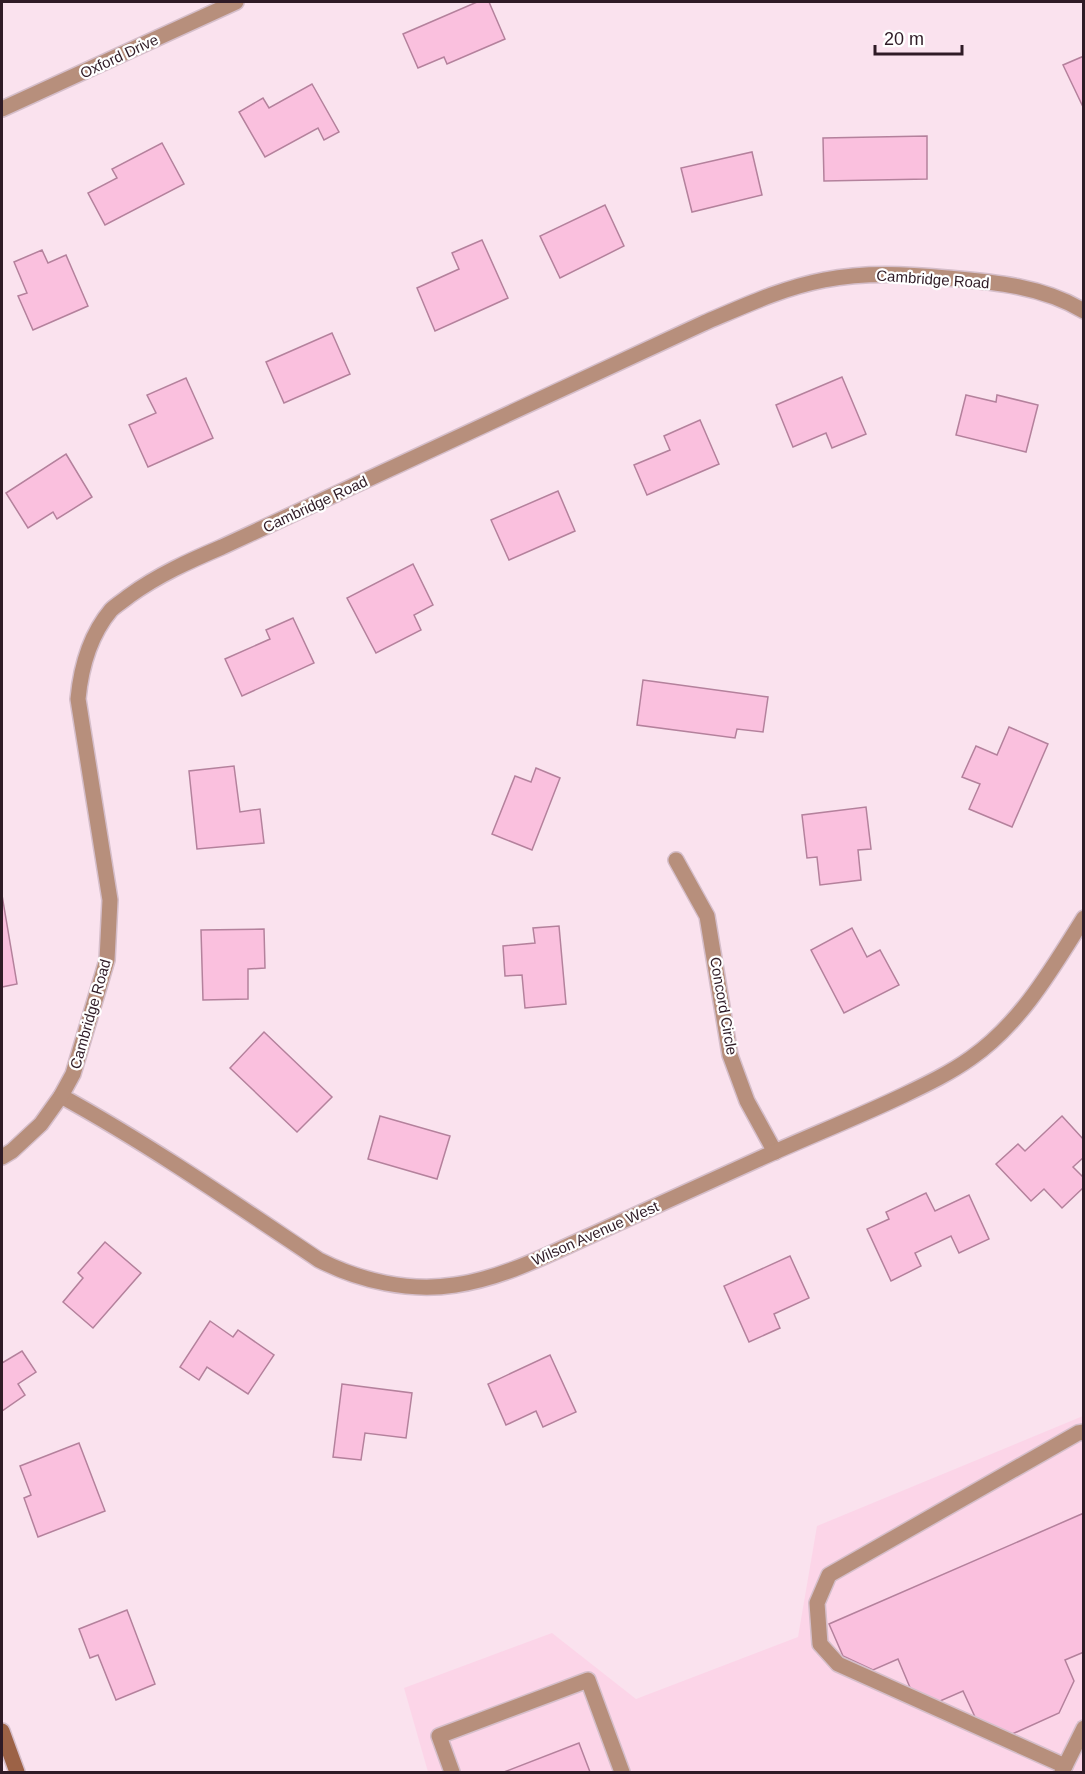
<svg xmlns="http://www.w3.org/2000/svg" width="1085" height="1774" font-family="Arial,sans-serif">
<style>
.built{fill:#fcd5e8}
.building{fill:#fac0de;stroke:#b4819c;stroke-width:1.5}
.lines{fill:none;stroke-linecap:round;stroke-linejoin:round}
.service-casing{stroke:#d5beca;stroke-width:18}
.minor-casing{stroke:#d5beca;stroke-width:18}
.secondary-casing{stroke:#d5beca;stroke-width:18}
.service{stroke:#b78f7c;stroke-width:15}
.minor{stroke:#b78f7c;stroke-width:15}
.secondary{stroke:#9c6246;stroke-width:15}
.labels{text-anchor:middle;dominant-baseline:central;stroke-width:4.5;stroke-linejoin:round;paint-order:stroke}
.street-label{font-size:15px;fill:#2f1b26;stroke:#fff}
</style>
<rect width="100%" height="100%" fill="#fae2ee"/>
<polygon class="built" points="1083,1416 1083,1772 428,1772 404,1688 552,1633 636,1699 798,1637 817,1526"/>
<g class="building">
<polygon points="477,2 489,2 505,39 447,64 444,57 418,68 403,34"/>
<polygon points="1084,56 1084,109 1063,65"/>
<polygon points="312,84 339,132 324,140 318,128 265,157 239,112 263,98 269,108"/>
<polygon points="927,136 927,179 824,181 823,138"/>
<polygon points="162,143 184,184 105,225 88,193 117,178 112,169"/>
<polygon points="752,152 762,195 692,212 681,168"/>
<polygon points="605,205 624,246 560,278 540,236"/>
<polygon points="482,240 508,298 435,331 417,288 459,269 452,253"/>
<polygon points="42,250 48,263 66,255 88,306 33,330 18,296 27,293 14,262"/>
<polygon points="332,333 350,374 284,403 266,362"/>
<polygon points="842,377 866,434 832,448 826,433 793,447 776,405"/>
<polygon points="186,378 213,438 148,467 129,425 156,413 147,395"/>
<polygon points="966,395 996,402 997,395 1038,405 1026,452 956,435"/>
<polygon points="700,420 719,464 647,495 634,465 670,450 664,436"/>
<polygon points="66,454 92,497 57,519 53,512 28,528 6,493"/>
<polygon points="558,491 575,531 509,560 491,520"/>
<polygon points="413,564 433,605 414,615 421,630 376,653 347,598"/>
<polygon points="293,618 314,663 242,696 225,659 270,639 266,630"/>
<polygon points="643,680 768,697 763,732 737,729 735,738 637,725"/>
<polygon points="1009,727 1048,744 1012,827 969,809 980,784 962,777 976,746 997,755"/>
<polygon points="234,766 240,812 260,809 264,843 197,849 189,771"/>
<polygon points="536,768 560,778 532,850 492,834 515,776 531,782"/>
<polygon points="866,807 871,849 858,850 861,880 820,885 817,857 807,858 802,815"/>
<polygon points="2,895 17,984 2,987"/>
<polygon points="559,926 566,1004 525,1008 522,975 505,976 503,946 535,943 533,928"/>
<polygon points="852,928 867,957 880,950 899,985 844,1013 811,950"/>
<polygon points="264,929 265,968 248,969 248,999 203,1000 201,930"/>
<polygon points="264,1032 332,1097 297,1132 230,1068"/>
<polygon points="380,1116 450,1136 437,1179 368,1159"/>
<polygon points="1062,1116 1084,1140 1084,1157 1073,1167 1084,1178 1084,1187 1062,1208 1044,1189 1031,1201 996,1164 1018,1144 1025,1151"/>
<polygon points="926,1193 935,1211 969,1195 989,1239 959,1253 951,1236 915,1253 921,1266 891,1281 867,1229 889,1219 886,1212"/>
<polygon points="105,1242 141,1273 93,1328 63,1302 83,1278 78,1273"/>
<polygon points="790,1256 809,1298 774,1314 780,1328 749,1342 724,1286"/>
<polygon points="210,1321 233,1337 238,1330 274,1355 248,1394 207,1367 199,1380 180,1367"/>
<polygon points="22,1351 36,1372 18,1384 25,1395 2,1411 2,1363"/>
<polygon points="550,1355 576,1412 543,1427 536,1411 506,1425 488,1384"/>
<polygon points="342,1384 412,1393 406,1438 365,1433 361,1460 333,1457"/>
<polygon points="79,1443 105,1511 38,1537 24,1498 31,1495 20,1466"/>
<polygon points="1084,1513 1084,1652 1065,1660 1074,1681 1059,1713 1010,1735 976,1719 963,1691 931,1705 914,1697 898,1659 873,1670 843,1656 829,1624"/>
<polygon points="127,1610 155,1684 116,1700 98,1655 90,1658 79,1629"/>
<polygon points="579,1743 590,1772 504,1772"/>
</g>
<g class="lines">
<g class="service-casing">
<g id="service">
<polyline points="1065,1766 838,1664 820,1644 817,1603 829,1575 1078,1433 1084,1432"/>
<polyline points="452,1772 439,1736 588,1680 622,1772"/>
<polyline points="1062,1772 1084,1728"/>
</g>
</g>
<g class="minor-casing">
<g id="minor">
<polyline points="2,109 236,2"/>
<polyline points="676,860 707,916 730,1055 747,1101 775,1152"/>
<path d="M61,1096c89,49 173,107 258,164 41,21 90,32 136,25 49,-7 94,-31 139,-51 55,-25 110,-50 165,-75 48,-22 97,-41 145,-64 23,-11 46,-22 67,-37 50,-35 81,-89 113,-140"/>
<path d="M2,1157l10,-6 29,-27 20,-28 12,-22 34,-114 3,-60 -32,-201c3,-32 12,-64 33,-89 5,-5 12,-9 18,-14 29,-21 60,-35 93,-49l482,-224c40,-17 78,-35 120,-43 41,-8 82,-6 123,-2 47,4 95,8 137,33"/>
</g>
</g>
<g class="secondary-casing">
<polyline id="secondary" points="2,1731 17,1772"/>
</g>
<use href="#service" class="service"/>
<use href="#minor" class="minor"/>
<use href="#secondary" class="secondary"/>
</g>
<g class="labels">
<g class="street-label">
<text transform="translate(119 56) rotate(-25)">Oxford Drive</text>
<text transform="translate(933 279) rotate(4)">Cambridge Road</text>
<text transform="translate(315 504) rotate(-25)">Cambridge Road</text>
<text transform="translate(724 1006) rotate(80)">Concord Circle</text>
<text transform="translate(90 1014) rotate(-74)">Cambridge Road</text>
<text transform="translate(595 1233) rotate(-24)">Wilson Avenue West</text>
</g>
</g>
<rect width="1085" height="1774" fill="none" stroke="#2f1b26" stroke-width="6"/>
<path d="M875 45v9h87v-9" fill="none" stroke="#2f1b26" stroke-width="3"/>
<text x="884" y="45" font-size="18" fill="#2f1b26" stroke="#ffffff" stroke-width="4.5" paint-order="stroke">20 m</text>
</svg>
